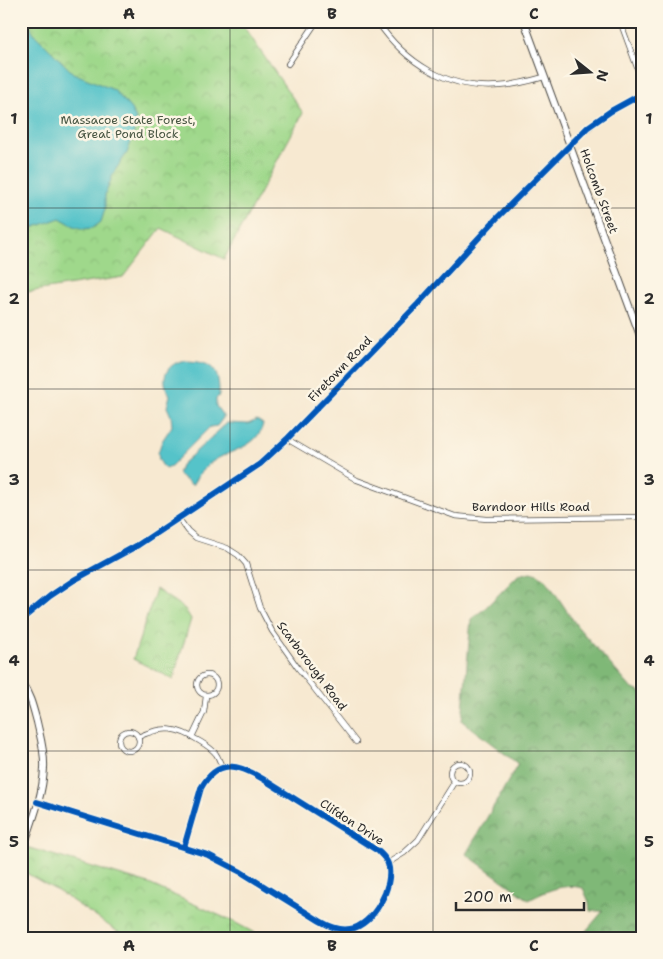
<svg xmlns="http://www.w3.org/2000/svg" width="663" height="959" font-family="'Shantell Sans',sans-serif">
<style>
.forest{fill:url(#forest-crowns);stroke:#557251}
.park{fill:url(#park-crowns);stroke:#65825b}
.water{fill:#55c3c9;stroke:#40777a}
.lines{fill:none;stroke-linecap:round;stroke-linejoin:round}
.street-casing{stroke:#4a4844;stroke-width:6}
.secondary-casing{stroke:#4a4844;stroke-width:8}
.street{stroke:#fff;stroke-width:4.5}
.secondary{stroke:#fff;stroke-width:6}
.cycleway-casing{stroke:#fcf5e5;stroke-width:9}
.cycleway{stroke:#0057b8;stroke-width:6}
.grid{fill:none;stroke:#2b2b2b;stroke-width:1;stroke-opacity:0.55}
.labels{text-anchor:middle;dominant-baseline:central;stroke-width:5;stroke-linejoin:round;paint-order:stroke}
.park-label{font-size:12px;fill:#485643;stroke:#fcf5e5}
.street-label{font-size:12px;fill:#2b2b2b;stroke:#fcf5e5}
.neatline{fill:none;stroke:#2b2b2b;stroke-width:2}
.grid-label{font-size:16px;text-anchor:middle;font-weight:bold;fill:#2b2b2b}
</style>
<defs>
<pattern id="forest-crowns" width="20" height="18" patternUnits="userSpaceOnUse" patternTransform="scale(1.25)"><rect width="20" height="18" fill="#7fb877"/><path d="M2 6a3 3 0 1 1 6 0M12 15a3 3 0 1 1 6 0" fill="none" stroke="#689662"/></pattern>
<pattern id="park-crowns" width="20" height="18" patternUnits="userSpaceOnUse" patternTransform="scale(1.25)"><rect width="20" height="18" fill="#9fd88b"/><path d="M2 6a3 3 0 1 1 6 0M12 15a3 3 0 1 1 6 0" fill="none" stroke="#89ba78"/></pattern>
</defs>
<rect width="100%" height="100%" fill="#fcf5e5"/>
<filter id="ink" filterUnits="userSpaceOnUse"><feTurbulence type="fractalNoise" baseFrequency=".02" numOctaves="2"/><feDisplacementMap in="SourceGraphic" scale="10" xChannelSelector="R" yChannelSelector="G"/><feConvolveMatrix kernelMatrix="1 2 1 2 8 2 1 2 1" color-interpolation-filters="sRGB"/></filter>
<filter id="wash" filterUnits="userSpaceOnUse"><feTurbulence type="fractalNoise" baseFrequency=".0096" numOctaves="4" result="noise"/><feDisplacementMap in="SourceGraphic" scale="20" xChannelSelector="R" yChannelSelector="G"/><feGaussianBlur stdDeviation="1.12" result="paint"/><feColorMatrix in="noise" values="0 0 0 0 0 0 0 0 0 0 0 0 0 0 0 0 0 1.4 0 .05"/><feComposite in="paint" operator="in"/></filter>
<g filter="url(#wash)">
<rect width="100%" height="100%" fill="#f7e9d1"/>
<path class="forest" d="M531,572l7,2 9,7 30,45 54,62 11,5v245h-62l23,-27h-13l-1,-9 -6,-14c-20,-5 -37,3 -54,12l-63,-46 52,-90 -56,-43 9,-102 12,-9 35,-35z"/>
<g class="park">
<polygon points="21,21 243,21 242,24 303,113 224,259 161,228 123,277 21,293"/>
<polygon points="156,589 185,609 191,619 173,679 133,659"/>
<polygon points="26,847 149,884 232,921 264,938 127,938 61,893 21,870 21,861"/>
</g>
<g class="water">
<polygon points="21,21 27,21 35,35 73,73 114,90 131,109 136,119 133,137 127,153 114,172 105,195 105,209 101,222 93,228 84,229 74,226 60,218 32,228 25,236 21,236"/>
<path d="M181,361c28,0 39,4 38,35l-3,3v7l7,10v2l-6,8 -7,1 -38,38 -6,4 -2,-1 -5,-8 -1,-7 4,-12 10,-15 -1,-10 -4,-9 3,-12c-10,-15 -5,-29 11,-34z"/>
<path d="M257,420l6,4c-6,25 -33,25 -51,38 -9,6 -14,14 -20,23l-14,-11 3,-9 46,-42 21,1z"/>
</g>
</g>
<g filter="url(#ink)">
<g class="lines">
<g class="street-casing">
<g id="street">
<path d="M377,21c28,42 72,69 122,65 15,-1 31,-5 45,-9"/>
<polyline points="620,21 642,81"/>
<polyline points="288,64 317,21"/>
<path d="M570,145c23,-22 44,-36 72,-51"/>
<polyline points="287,439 357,480 455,516 487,519 642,517"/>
<polyline points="179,519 188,531 196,538 227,548 238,555 246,564 260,608 272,631 298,668 356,742"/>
<circle cx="207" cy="685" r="10"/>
<circle cx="129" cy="741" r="10"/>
<path d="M138,737c26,-12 39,-10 63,5 5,3 11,7 15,12 3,4 4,10 7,14"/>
<polyline points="192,737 204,712 206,696"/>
<circle cx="460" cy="773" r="10"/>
<path d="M37,802l171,53 33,17 79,49c9,5 19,10 30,8 23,-3 45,-44 38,-65 -2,-6 -6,-9 -10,-13l-115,-72c-25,-15 -45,-21 -62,9l-17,59"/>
<polyline points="388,863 404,853 418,840 455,781"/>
</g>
</g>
<g class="secondary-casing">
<g id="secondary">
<polyline points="524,21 642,341"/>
<polyline points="21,620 50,596 74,580 138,545 260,464 287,439 418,304 496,219 570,145"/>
<path d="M21,682c9,12 12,25 16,40 3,14 8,30 7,46 -1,29 -14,59 -23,86"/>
</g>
</g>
<use href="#street" class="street"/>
<use href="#secondary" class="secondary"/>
<g class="cycleway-casing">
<g id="cycleway">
<polyline points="21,620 50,596 74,580 138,545 260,464 287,439 418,304 496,219 588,127 611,111 642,94"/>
<path d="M37,802l171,53 33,17 79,49c9,5 19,10 30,8 23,-3 45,-44 38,-65 -2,-6 -6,-9 -10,-13l-115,-72c-25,-15 -45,-21 -62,9l-17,59"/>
</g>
</g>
<use href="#cycleway" class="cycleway"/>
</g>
</g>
<path class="grid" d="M230,21v917M433,21v917M21,208h621M21,389h621M21,570h621M21,751h621"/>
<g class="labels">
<g class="park-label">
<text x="128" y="120">Massacoe State Forest,<tspan x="128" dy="14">Great Pond Block</tspan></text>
</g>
<g class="street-label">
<text transform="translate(599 191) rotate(70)">Holcomb Street</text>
<text transform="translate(340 369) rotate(-46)">Firetown Road</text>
<text x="531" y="507">Barndoor Hills Road</text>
<text transform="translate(312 666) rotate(53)">Scarborough Road</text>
<text transform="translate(352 822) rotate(33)">Clifdon Drive</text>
</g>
</g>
<rect width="663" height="959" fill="none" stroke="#fcf5e5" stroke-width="55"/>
<g transform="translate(590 72) rotate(107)" stroke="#fcf5e5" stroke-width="4" paint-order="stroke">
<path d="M0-4L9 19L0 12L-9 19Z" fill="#2b2b2b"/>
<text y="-8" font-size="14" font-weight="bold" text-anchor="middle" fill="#2b2b2b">N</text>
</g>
<path d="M456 902v8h128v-8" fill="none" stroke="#2b2b2b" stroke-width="2.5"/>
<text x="463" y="902" font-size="15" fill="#2b2b2b" stroke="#fcf5e5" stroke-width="4" paint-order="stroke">200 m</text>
<rect x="28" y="28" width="608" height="904" class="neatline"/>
<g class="grid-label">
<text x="129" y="19">A</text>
<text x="332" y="19">B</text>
<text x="534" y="19">C</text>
<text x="14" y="124">1</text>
<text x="649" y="124">1</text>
<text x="14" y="304">2</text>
<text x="649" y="304">2</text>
<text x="14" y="485">3</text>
<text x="649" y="485">3</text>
<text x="14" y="666">4</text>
<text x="649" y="666">4</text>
<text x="14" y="847">5</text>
<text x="649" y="847">5</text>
<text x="129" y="951">A</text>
<text x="332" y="951">B</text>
<text x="534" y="951">C</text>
</g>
</svg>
